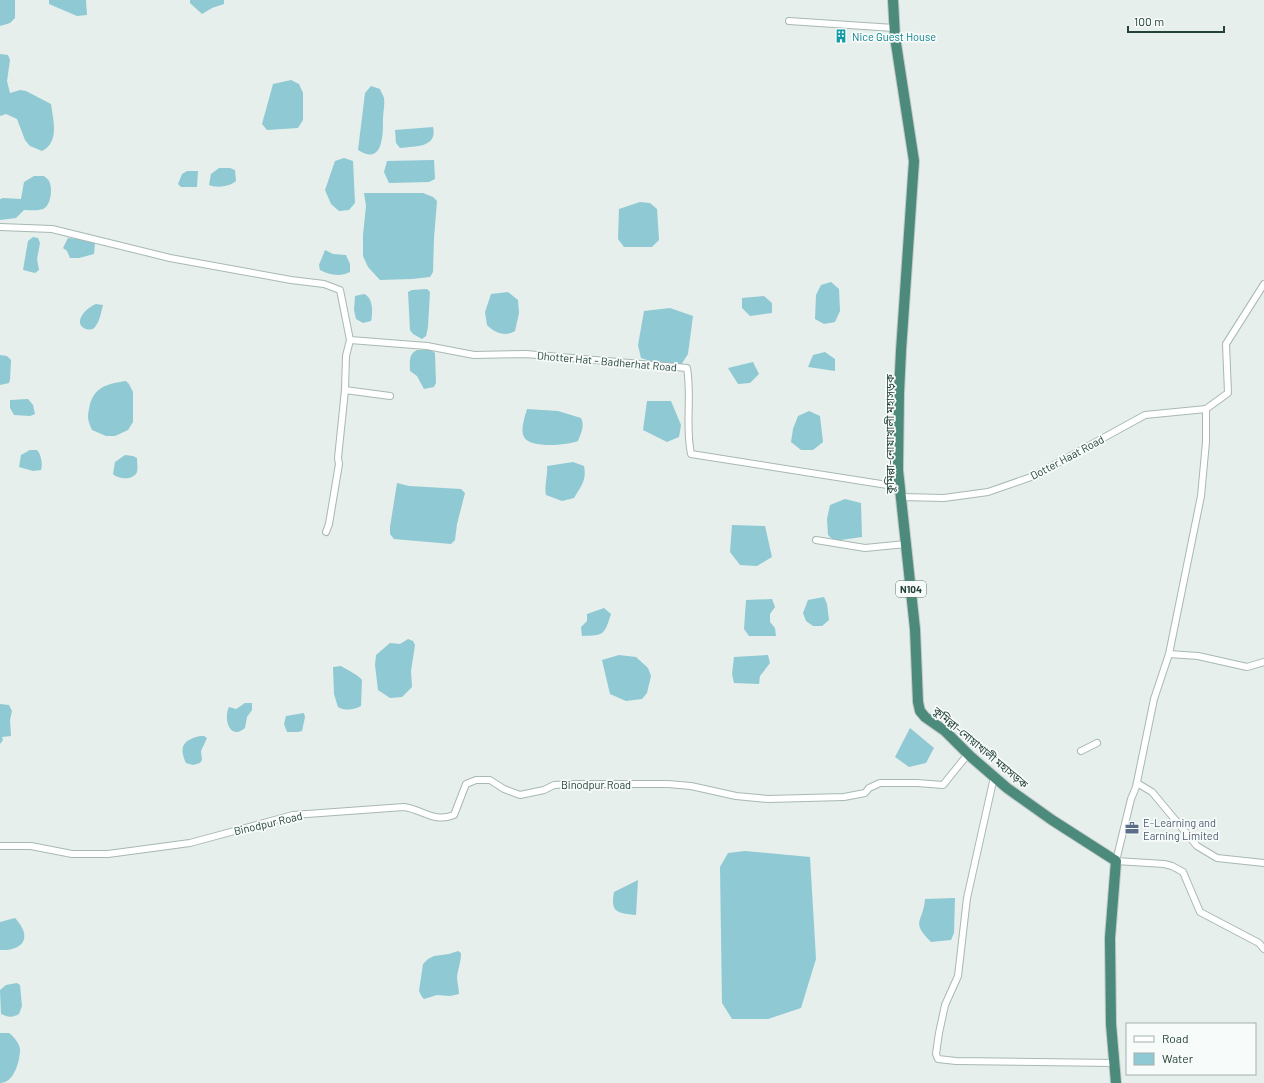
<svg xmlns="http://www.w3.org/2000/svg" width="1264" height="1083" font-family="Barlow,'Noto Sans Bengali',sans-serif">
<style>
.water{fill:#8ec9d4}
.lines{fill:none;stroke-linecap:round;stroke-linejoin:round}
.minor-casing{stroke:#a8b8b2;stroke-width:8}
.trunk-casing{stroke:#c2cac8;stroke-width:12}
.minor{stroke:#fff;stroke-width:6}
.trunk{stroke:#4c8a7c;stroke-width:10}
.labels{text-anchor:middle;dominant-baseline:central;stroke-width:3.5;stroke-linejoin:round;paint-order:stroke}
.shield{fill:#f7fbf9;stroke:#637a73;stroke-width:1}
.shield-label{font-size:10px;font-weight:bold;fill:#24423a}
.culture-label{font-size:11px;fill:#0d838f;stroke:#f7fbf9;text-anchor:start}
.street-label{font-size:11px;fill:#24423a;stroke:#f7fbf9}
.service-label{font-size:11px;fill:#4e5e75;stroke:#f7fbf9;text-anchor:start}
</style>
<rect width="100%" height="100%" fill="#e6efeb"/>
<g class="water">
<polygon points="0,0 15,0 15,18 10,23 0,26"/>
<polygon points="49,0 86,0 87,15 77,16 49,4"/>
<polygon points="190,0 224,0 224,4 212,8 202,14 190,3"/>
<path d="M0,54l8,1 2,5 -3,21 3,12 10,-3 6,1 25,13c2,16 9,38 -9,47l-12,-5 -5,-6 -8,-21 -11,-5 -6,2z"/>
<polygon points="291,80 299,84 303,93 303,120 298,128 267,130 262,124 273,84"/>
<path d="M371,86l9,3c1,3 3,6 4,9 1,6 -1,15 -1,22 0,15 0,46 -25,30l7,-57z"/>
<path d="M433,127c5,21 -18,19 -33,21l-4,-5 -1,-13z"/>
<polygon points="344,158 353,161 355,203 349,210 339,211 331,204 325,190 335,161"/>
<polygon points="434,160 435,179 429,182 389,183 384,172 387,161"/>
<path d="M219,168h11l5,2 1,11c-7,6 -19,7 -27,4l2,-11z"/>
<polygon points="187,171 198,171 197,187 181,187 178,184 182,174"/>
<path d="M34,176h10c1,1 5,4 5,5 4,7 2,25 -6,28 -6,2 -13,1 -19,1l-8,8 -16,2v-21l3,-1 18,1 3,-17z"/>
<polygon points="364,193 423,193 433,197 437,201 434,238 433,272 430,277 412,279 380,280 368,267 363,256 363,235 366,206"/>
<polygon points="640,202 650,203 657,209 659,240 652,247 624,247 618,239 619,209"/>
<polygon points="33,237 38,238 40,243 37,259 39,270 35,273 23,270 28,241"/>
<polygon points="68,238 88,240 95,243 94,254 79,258 70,258 67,251 63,248"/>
<path d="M325,250l8,4 13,1 4,9v8c-10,5 -21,3 -30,-2l-1,-5z"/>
<polygon points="831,282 839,289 840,311 835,322 824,324 815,319 816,295 821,285"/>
<polygon points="427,289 430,292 428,327 426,336 422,339 413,334 410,330 408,292 412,290"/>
<path d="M508,292l10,8 1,13 -4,18c-10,6 -20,2 -28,-6l-2,-13 6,-18z"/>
<path d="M364,294c9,3 9,19 7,27l-8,2 -7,-4 -2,-9 1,-14z"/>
<polygon points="764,296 772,303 772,313 750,316 742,308 742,298"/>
<path d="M96,304l7,1c-2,7 -3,16 -8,22 -4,5 -14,2 -15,-4 -1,-8 10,-17 16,-19z"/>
<polygon points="670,308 693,316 688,354 681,365 668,367 641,358 638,345 644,311"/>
<path d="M417,350h14l4,3 1,30 -2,4 -10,2 -7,-13 -7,-5c0,-8 -2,-17 7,-21z"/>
<polygon points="825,352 835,359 835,371 808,367 813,355"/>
<polygon points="0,355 7,356 11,360 10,380 9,383 0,385"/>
<polygon points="753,362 759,374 750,383 738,384 728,368"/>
<path d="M126,381l3,3 4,8v30l-5,8 -13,6h-9l-14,-6c-4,-9 -5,-12 -3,-21 4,-22 17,-25 37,-28z"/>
<polygon points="28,399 33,405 35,414 30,416 14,415 10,408 10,400"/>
<polygon points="647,401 671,401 681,425 679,437 667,442 643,430"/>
<path d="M527,409l31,2 23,7c4,8 0,15 -3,23 -10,4 -48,8 -54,-4 -4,-7 1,-21 3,-28z"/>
<polygon points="809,411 820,416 823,442 813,450 801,450 791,442 793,429 798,416"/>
<path d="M30,450h7c4,4 6,15 4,20l-8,1 -14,-4 2,-12z"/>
<path d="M125,455l8,1 4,2c0,5 1,10 0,14 -4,9 -19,7 -24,2l2,-12z"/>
<path d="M573,462l11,4c3,14 -3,20 -10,32l-12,3 -16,-6c-2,-10 2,-19 1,-29z"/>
<polygon points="397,483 409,486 461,489 465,493 457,524 455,540 451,544 394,539 390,534 390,527"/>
<polygon points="845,499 861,503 862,537 834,541 828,535 827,519 830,505"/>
<polygon points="732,525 765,526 772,557 757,566 740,565 730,552"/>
<polygon points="824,597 827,604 829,620 822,626 813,626 806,621 803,613 808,600"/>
<polygon points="772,599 775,607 770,614 770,622 775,628 776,636 749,636 744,629 746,600"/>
<path d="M604,608l7,6c-7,22 -7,21 -29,22l-1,-9 6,-6v-7z"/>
<polygon points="408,639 413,641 415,645 411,671 412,687 402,697 390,698 378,690 375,665 376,655 390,643 400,644"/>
<polygon points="619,655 636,657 648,668 651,676 647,693 642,699 626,701 610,694 602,660"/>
<polygon points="768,655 770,663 760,676 759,684 734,683 732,674 734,657"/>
<path d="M341,666c6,4 16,8 21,14l-1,26c-7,4 -16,5 -23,1l-4,-13 -1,-27z"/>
<path d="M245,703h7v7l-5,7 -2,11c-15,13 -22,-9 -16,-21l7,2z"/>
<polygon points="0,704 9,705 12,711 10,720 11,736 2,737 3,740 0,744"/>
<polygon points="304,713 305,717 302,731 298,732 287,732 284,724 286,716"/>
<polygon points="910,728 934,748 926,763 909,767 895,757"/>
<path d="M200,736h4l3,2 -6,13 1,9 -2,3 -7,2 -7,-2c-8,-17 -2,-23 14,-27z"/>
<polygon points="745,851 810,857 816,959 801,1008 768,1019 732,1019 722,1003 720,867 728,853"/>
<path d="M638,880l-2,35c-18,-2 -26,-2 -22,-23z"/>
<path d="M955,898l-1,35 -3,7 -20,2c-21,-21 -8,-19 -6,-43z"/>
<path d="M15,918c17,18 10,33 -15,32v-28z"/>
<path d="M458,951l3,2c0,9 -3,16 -4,24 0,6 2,11 2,17l-9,2 -13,-1 -13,4 -2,-2 -3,-6 4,-27 5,-5 6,-3 15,-2z"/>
<path d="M17,983l3,2 2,21 -3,8c-7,4 -11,3 -18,0l-1,-24 6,-5z"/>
<path d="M0,1033h9c5,4 10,10 11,16 0,12 -6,34 -20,34z"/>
</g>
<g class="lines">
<g class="minor-casing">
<g id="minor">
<polyline points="789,21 894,28"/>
<polyline points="0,227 52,229 170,258 291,280 324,284 340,290 350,340 346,356 345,390 338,458 339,464 329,524 326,532"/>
<path d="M350,340l77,6 47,9 52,-1 161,14c5,29 -2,58 4,86l209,33"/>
<polyline points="345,390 390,396"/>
<polyline points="1206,409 1206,442 1201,496 1169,654 1154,699 1136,787 1131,799 1116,861 1164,864 1172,866 1183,872 1200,912 1259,943 1264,949"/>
<polyline points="1206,409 1228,393 1226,344 1264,284"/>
<polyline points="901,497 944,498 988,492 1034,476 1145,415 1206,409"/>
<polyline points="816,540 865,548 906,544"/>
<polyline points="1169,654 1198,656 1247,667 1264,662"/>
<polyline points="1081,751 1097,743"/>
<polyline points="994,777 967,898 958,976 945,1005 939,1033 936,1054 938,1059 956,1061 1114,1063"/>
<polyline points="1137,783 1152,792 1197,846 1217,858 1264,863"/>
<path d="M0,846h31l41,8h36l82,-11 103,-28 111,-8c20,3 30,16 50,8l12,-31 10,-4h14l14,9 16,6 24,-5 10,-5 15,-1h99l23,2 45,10 32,3 76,-2 21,-4 4,-5 11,-5h37l26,2 25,-31"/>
</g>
</g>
<g class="trunk-casing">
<polyline id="trunk" points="893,0 895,37 914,161 901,351 899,393 898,470 915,629 918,702 920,711 925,717 945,731 970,756 1007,788 1052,820 1116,861 1110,938 1111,1024 1116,1083"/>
</g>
<use href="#minor" class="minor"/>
<use href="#trunk" class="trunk"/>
</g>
<defs>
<g id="building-bare" transform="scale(1.08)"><path d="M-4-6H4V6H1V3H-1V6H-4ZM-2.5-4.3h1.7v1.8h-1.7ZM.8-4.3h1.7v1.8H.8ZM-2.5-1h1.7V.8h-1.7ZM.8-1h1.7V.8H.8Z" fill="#0f9aa8" stroke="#f7fbf9" stroke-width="2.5" paint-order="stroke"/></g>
<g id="office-bare" transform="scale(1.08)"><path d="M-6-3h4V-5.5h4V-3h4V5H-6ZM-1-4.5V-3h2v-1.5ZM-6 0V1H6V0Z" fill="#5c6f8a" stroke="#f7fbf9" stroke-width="2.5" paint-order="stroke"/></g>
</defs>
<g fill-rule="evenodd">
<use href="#building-bare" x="841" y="36"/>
<use href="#office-bare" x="1132" y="828"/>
</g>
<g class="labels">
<rect class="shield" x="896" y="581" width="30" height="16" rx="3"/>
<g class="shield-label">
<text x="911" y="589">N104</text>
</g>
<g class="culture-label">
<text x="852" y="36">Nice Guest House</text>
</g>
<g class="street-label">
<text transform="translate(607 361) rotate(5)">Dhotter Hat - Badherhat Road</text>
<text transform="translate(889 434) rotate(-90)">কুমিল্লা–নোয়াখালী মহাসড়ক</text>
<text transform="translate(1067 457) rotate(-28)">Dotter Haat Road</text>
<text transform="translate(981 747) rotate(40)">কুমিল্লা–নোয়াখালী মহাসড়ক</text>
<text x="596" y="784">Binodpur Road</text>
<text transform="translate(268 823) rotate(-13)">Binodpur Road</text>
</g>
<g class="service-label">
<text x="1143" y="822">E-Learning and<tspan x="1143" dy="13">Earning Limited</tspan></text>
</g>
</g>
<rect x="1126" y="1023" width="130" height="52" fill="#f7fbf9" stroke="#a3b1ad"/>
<rect x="1134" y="1036" width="20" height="6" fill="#ffffff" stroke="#a3b1ad"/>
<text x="1162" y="1043" font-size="12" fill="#24423a">Road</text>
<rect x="1134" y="1053" width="20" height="12" fill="#8ec9d4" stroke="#a3b1ad"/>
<text x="1162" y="1063" font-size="12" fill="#24423a">Water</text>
<path d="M1128 26v6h96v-6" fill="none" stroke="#24423a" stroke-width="2"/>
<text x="1134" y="26" font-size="12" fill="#24423a" stroke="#f7fbf9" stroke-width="3" paint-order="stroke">100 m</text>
</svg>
